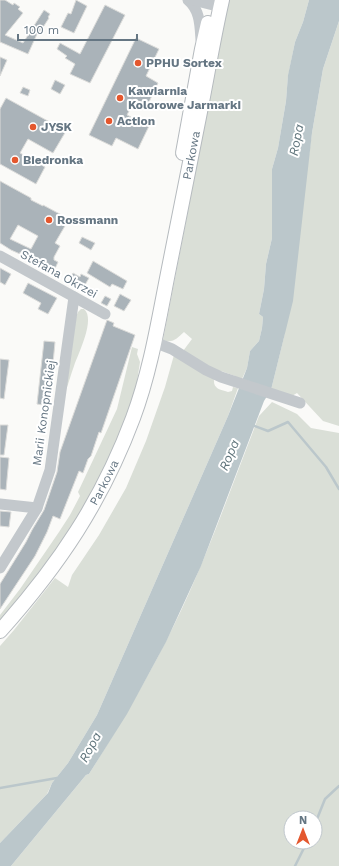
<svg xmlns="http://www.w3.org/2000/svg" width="339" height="866" font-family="'Work Sans',sans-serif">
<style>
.green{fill:#dadfd7;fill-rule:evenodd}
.water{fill:#bbc7cb}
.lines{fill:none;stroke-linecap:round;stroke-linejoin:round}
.stream{stroke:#bbc7cb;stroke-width:2.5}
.building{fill:#aab3b9;stroke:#dcdcda;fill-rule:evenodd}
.major-casing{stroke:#b5babe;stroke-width:16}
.minor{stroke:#c3c8cc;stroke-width:11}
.major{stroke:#fff;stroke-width:14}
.poi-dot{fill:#e4572e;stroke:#fff;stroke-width:1.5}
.labels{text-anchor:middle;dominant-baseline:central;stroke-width:4;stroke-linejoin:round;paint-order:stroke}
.poi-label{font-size:12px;font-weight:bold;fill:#657683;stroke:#fff;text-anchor:start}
.street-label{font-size:12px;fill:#657683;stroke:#fff}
.water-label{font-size:13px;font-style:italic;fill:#60757c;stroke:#fff}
</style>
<rect width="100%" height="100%" fill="#fafaf8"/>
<g class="green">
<path d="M229,0h80l-6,22 -8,20 -7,34 -2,25 -8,47 -6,21v69l-6,26 -2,25 -5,25 4,3 -1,11 -3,13 -9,10 -3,17 -6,13 -5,-2 -1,-3 -14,-5 -4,1 -34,-21 9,-12 -8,-7c-7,6 -11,12 -21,8z"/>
<polygon points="339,21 339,426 323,421 297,393 292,396 271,390 284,337 312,133 323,69"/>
<path d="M81,309h3c12,10 -6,45 -10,57 -3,8 -5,16 -8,24l10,-73 2,-5z"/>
<polygon points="132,347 138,349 137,354 140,362 136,388 120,432 95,489 66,538 40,575 0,623 0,615 20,589 59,532 70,515 80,496 78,492 117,409"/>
<path d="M174,355l40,23c-1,11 5,11 14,14l4,-1 1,-4 5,1 -10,28 -131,299 -29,48 -16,20 -5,11 -47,49v-197l14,-16 41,-52 13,9 4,-12 27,-40 27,-47 20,-47 19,-54z"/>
<path d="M272,402l25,12 14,14 28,5v433h-328l75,-91 3,-1c27,-43 53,-86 76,-131 38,-73 64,-151 94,-227zM291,818h24v24h-24z"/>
</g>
<polygon class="water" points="309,0 339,0 339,21 323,69 312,133 293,301 271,390 264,401 201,566 166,642 127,714 89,774 86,775 11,866 0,866 0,843 48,793 52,783 68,763 97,715 228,416 247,368 250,351 259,341 262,328 263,317 259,314 264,289 266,264 272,238 272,169 278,148 286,101 288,75 295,42 303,22"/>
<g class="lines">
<g class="stream">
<polyline points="252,425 268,431 288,422 326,467 339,489"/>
<polyline points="0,788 57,778"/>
<polyline points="315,824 325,799 339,786"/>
<polyline points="295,866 307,842"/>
</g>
</g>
<g class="building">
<polygon points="0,0 5,0 13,5 14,3 20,7 18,9 23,13 5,35 23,43 44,10 50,14 48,17 49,18 38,35 37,34 28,54 0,42"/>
<polygon points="76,0 87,6 74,33 61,27 68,13 71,14"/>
<polygon points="105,5 125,15 90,83 70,74 75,64 65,58 67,56 57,49 60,43 80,54"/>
<polygon points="136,38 159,49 146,76 158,83 147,106 135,99 127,115 149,126 138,149 116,138 112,146 89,135"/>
<polygon points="0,57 7,60 0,76"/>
<polygon points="55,80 65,85 60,94 51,89"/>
<polygon points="23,87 30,90 28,96 20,93"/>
<polygon points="6,98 66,131 53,153 28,139 20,153 45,167 36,184 0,164 0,109"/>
<path d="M0,181l31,17v2l12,6v-1l26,14 -14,24 5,3 -6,11v3l4,2 -5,11 -12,-6 2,-3 -23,-12v2l-9,-4 -11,-7zM18,225l20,11 -7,13 -21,-10z"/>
<polygon points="82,237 95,243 91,250 79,243"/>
<polygon points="93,261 127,281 123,289 112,284 110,287 87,273"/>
<polygon points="0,268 11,274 5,285 0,282"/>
<polygon points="73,273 80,277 81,274 89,278 82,290 68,282"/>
<polygon points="28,283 57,298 48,314 38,309 41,303 23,293"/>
<polygon points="120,294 131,300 124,311 114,306"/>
<polygon points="105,296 111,299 107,306 101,303"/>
<polygon points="107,320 114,323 113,326 135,335 101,433 99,432 91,456 88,459 83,473 79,471 60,519 53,516 47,532 35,556 0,609 0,584 26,542 32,530 44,510 57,472 60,452"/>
<polygon points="44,341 55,342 49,406 37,404"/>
<polygon points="0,359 9,360 4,399 0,398"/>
<polygon points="0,425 8,425 4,455 0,455"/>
<polygon points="0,457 9,458 6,490 0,489"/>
<polygon points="0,511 11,512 9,527 0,526"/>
</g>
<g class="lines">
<g class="major-casing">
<g id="major">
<polyline points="183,153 202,49 208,23"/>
<path id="s1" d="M0,631c59,-66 102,-130 133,-213 18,-48 26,-100 36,-150 11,-53 21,-107 32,-161 7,-36 13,-72 21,-107"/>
</g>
</g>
<g class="minor">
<path d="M188,0c12,10 12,25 13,40"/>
<polyline points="193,0 213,5 222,0"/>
<polyline points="0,256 105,314"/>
<polyline points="154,342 172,349 206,370 221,377 300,403"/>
<polyline points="0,504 37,508"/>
<polyline points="0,568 37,508 50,470 74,297"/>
</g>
<use href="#major" class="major"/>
</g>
<g class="poi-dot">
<circle cx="138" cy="63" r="4"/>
<circle cx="120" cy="98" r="4"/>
<circle cx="109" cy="121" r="4"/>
<circle cx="33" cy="127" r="4"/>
<circle cx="15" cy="160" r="4"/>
<circle cx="49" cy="220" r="4"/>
</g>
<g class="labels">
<g class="poi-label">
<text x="146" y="63">PPHU Sortex</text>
<text x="128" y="91">Kawiarnia<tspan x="128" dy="14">Kolorowe Jarmarki</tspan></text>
<text x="117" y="121">Action</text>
<text x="41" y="127">JYSK</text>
<text x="23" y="160">Biedronka</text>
<text x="57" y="220">Rossmann</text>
</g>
<g class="street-label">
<text stroke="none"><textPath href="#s1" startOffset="522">Parkowa</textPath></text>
<text transform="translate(59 274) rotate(29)">Stefana Okrzei</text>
<text transform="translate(44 413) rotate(-82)">Marii Konopnickiej</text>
<text stroke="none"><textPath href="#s1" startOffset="182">Parkowa</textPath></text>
</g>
<g class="water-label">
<text transform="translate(296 140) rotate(-79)">Ropa</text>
<text transform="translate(229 455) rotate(-67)">Ropa</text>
<text transform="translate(90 747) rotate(-62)">Ropa</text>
</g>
</g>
<g transform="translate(303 830)"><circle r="19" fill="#ffffff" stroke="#c1c8cd"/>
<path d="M0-3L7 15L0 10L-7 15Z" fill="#e4572e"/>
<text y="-6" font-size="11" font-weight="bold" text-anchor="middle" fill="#657683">N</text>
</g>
<path d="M18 34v6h119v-6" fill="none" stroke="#657683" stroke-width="2"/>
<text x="24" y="34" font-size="12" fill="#657683" stroke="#ffffff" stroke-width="3" paint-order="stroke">100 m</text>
</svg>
